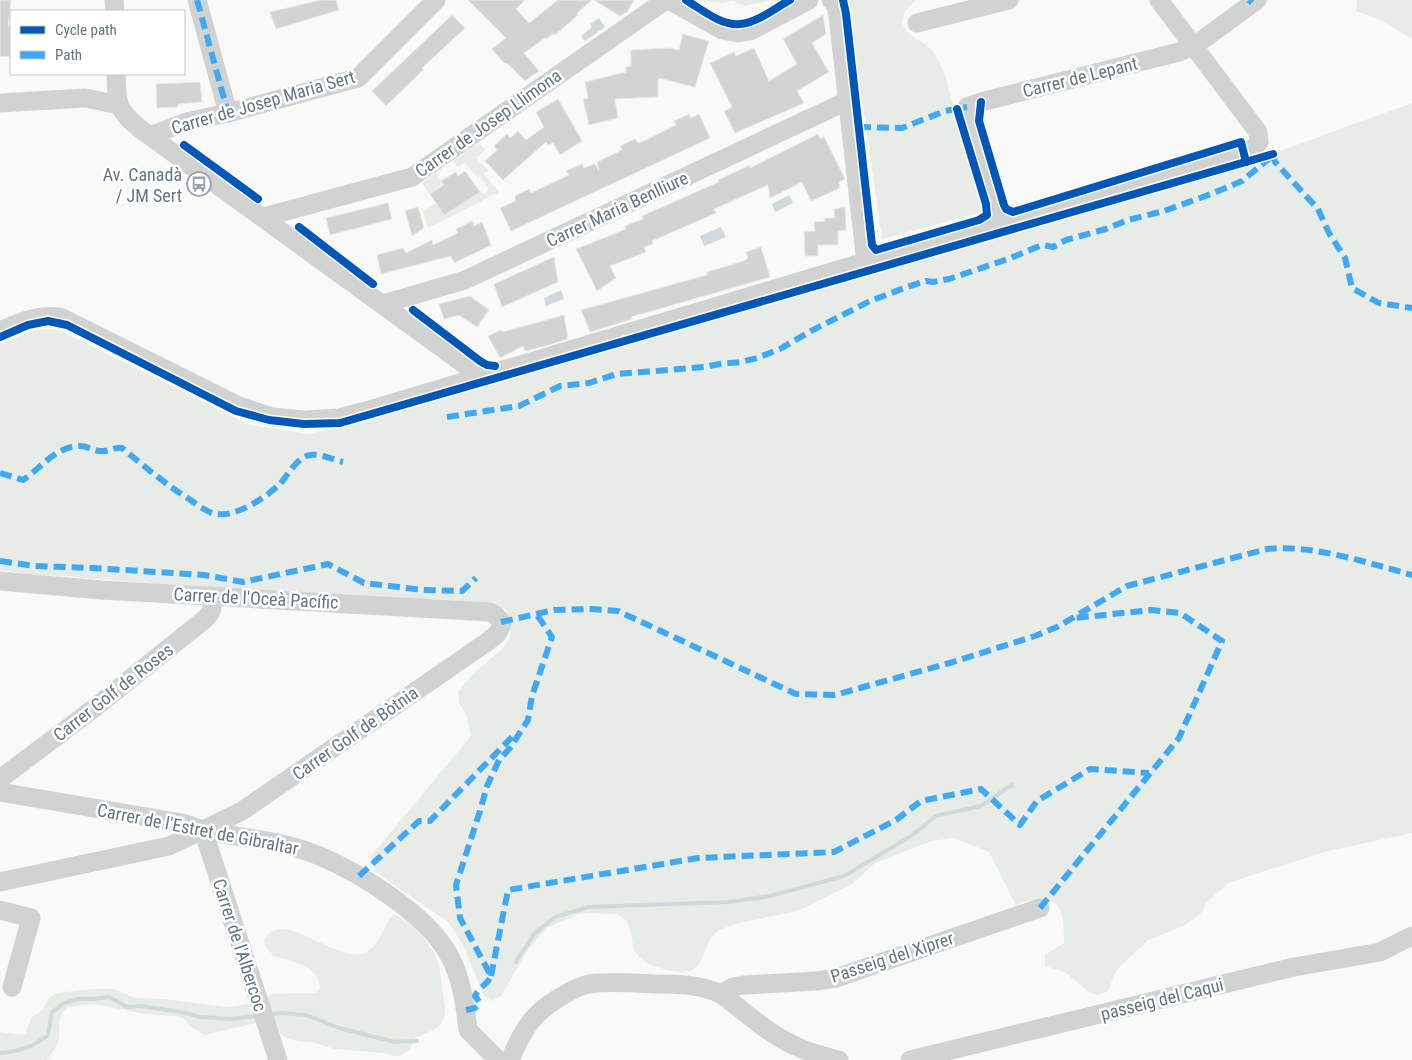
<svg xmlns="http://www.w3.org/2000/svg" width="1412" height="1060" font-family="'Roboto Condensed',sans-serif">
<style>
.green{fill:#e8ece6}
.water{fill:#d2d9dc}
.lines{fill:none;stroke-linecap:round;stroke-linejoin:round}
.stream{stroke:#d2d9dc;stroke-width:4}
.building{fill:#d2d4d4;stroke:#e8e8e8}
.minor{stroke:#d1d3d3;stroke-width:19}
.quiet{stroke:#3fa9f5;stroke-width:6;stroke-dasharray:12 6;stroke-linecap:butt}
.cycleway-casing{stroke:#fff;stroke-width:11}
.cycleway{stroke:#0057b8;stroke-width:8}
.labels{text-anchor:middle;dominant-baseline:central;stroke-width:5;stroke-linejoin:round;paint-order:stroke}
.street-label{font-size:18px;fill:#647583;stroke:#fff}
.poi-label{font-size:18px;fill:#647583;stroke:#fff;text-anchor:end}
</style>
<rect width="100%" height="100%" fill="#f9f9f8"/>
<g class="green">
<polygon points="696,0 774,0 744,6 733,1 721,3"/>
<path d="M848,0h68l-11,11 -3,12c8,15 11,13 23,21 10,7 15,20 20,31l37,137 -100,27z"/>
<polygon points="1357,0 1412,0 1412,39 1381,20 1356,11"/>
<path d="M1412,103v730l-88,19 -96,31 -22,20 -4,9 -16,13 -38,15 -32,31 -8,20 -10,4 -9,-3 -24,-20 -20,-6v-11l19,-12c0,-17 1,-43 -21,-45 -9,0 -19,5 -27,7l-27,-53 -35,-14 -23,3 -56,22 -23,21 -54,27 -59,12 -20,7 -8,7 -12,28 -9,6 -10,1 -10,-1 -22,-7 -8,-6 -6,-8 -4,-21 -4,-9 -9,-6 -35,-1 -36,15 -18,22 -27,46 -8,5 -9,-4c-10,-25 -19,-54 -37,-76l-72,-49 -4,-16 100,-120 -5,-22 -7,-11 -1,-12c8,-9 15,-18 24,-25 21,-19 38,-25 23,-57l-26,-7 -247,-13 -202,-15 -30,-4v-225c22,-9 39,-21 63,-13l187,93 59,9 52,-13 488,-142 439,-131z"/>
<polygon points="479,143 485,150 476,158 488,170 484,174 499,192 428,228 423,211 436,203 444,215 480,191 483,194 489,190 480,176 478,178 465,163 458,167 453,161"/>
<polygon points="436,173 444,185 430,195 422,183"/>
<path d="M393,914c16,5 38,29 44,46 4,10 4,22 6,34 1,8 4,18 0,26 -5,12 -18,12 -28,18l-5,11 -10,7h-5l-12,-3 -48,-4 -24,-7 -13,-1 -9,-2 -9,-5 -16,-32 4,-6 6,-2 42,-1 4,-5c-1,-23 -28,-26 -46,-32l-8,-9 -2,-6c17,-37 76,27 103,11 14,-9 16,-26 26,-38z"/>
<path d="M95,989h18l23,9 29,1 61,8 23,-3 7,19 -51,12 -13,-7 -8,-9 -8,-3 -31,-2 -50,-10 -28,3c-12,15 -6,15 -8,31 -1,8 -8,16 -12,22h-47v-28l25,3 6,-17 12,-8 5,-11 8,-6z"/>
</g>
<g class="water">
<polygon points="599,18 605,27 585,41 581,36 592,27 590,24"/>
<polygon points="789,195 793,203 775,212 772,204"/>
<polygon points="721,227 726,237 704,246 700,236"/>
<polygon points="561,290 564,299 546,306 544,298"/>
</g>
<g class="lines">
<g class="stream">
<polyline points="516,962 534,934 555,917 589,907 728,902 770,896 844,876 911,836 936,816 981,806 1012,785"/>
<polyline points="269,1015 281,1013 306,1015 339,1028 395,1042 417,1041"/>
<path d="M0,1053c18,-1 34,-6 48,-18l4,-23 13,-9 12,-4h17l15,-2 18,10 13,-1 41,6 20,5 30,2 28,-3"/>
</g>
</g>
<g class="building">
<polygon points="0,0 11,0 8,26 11,27 11,57 0,56"/>
<polygon points="321,0 336,0 339,10 276,29 270,12"/>
<polygon points="468,0 525,0 516,9 529,23 558,0 592,0 577,13 578,15 555,35 553,34 546,39 545,38 524,53 539,71 525,81 507,63 506,64 501,60 492,49 506,38"/>
<polygon points="594,0 634,0 627,12 620,16"/>
<polygon points="452,15 465,28 422,68 423,70 386,106 372,91"/>
<polygon points="823,15 826,34 812,43 829,72 797,91 804,103 735,133 724,111 732,107 710,63 734,52 736,56 754,48 769,81 797,64 783,39"/>
<polygon points="683,34 709,41 695,87 658,78 658,97 615,99 618,118 589,125 583,99 588,98 585,82 626,72 626,67 631,66 631,50 669,48 679,50"/>
<polygon points="200,82 202,102 178,104 178,107 157,108 156,84"/>
<polygon points="558,99 582,141 560,155 553,143 548,145 546,142 503,180 485,161 497,150 494,146 507,134 510,138 518,131 526,140 544,127 536,112"/>
<polygon points="689,114 691,118 699,114 710,138 511,231 500,208 515,201 515,196 529,189 531,193 548,185 569,175 566,171 582,164 584,168 595,164 599,171 597,162 622,150 620,146 635,139 638,143 646,140 676,125 674,121"/>
<polygon points="818,134 820,139 824,137 845,179 839,182 840,188 811,201 802,182 770,198 768,185 714,209 716,213 652,241 653,244 644,247 646,252 610,266 616,278 597,291 576,249 626,229 625,226 643,219 642,216 719,182 718,180 750,165 750,168"/>
<polygon points="465,171 480,192 444,215 430,194 444,185 441,181 456,172 458,176"/>
<polygon points="388,203 392,219 330,235 326,218"/>
<polygon points="418,207 424,228 412,236 405,211"/>
<polygon points="845,207 846,230 838,231 838,245 818,245 818,256 805,256 804,232 815,231 814,222 825,221 824,218 835,218 834,209"/>
<polygon points="472,221 474,226 482,222 491,245 454,263 451,256 381,274 377,255 403,248 406,253 432,240 433,245 458,233 456,229"/>
<polygon points="761,247 770,277 631,317 632,319 590,332 581,310 707,275 707,272 744,261 748,258 746,252"/>
<polygon points="554,257 558,282 502,307 494,284"/>
<polygon points="470,296 489,310 477,327 459,315 444,319 439,304"/>
<polygon points="564,315 568,339 549,345 525,351 523,346 500,358 488,336 501,330 503,332"/>
</g>
<g class="lines">
<g class="minor">
<polyline points="114,0 115,11"/>
<polyline points="197,0 228,113"/>
<polyline points="669,0 722,30 738,33 750,31 809,0"/>
<polyline points="831,0 836,6 838,16 866,263"/>
<polyline points="917,23 1009,0"/>
<path d="M116,74c1,28 0,35 23,54l343,249"/>
<polyline points="0,103 85,98 119,105"/>
<polyline points="150,136 186,122 228,113 358,78 436,0"/>
<polyline points="264,217 412,177 666,0"/>
<polyline points="999,222 967,107 981,102 1179,52 1194,46 1257,0"/>
<polyline points="383,304 465,280 847,101"/>
<path d="M0,331c20,-9 37,-17 60,-14l179,89 33,11 33,3 34,-2 27,-7 633,-189 255,-74 5,-6 -1,-10 -99,-132"/>
<path d="M0,581l101,9 388,22c6,2 11,6 13,13l-5,9 -10,8 -245,169 -39,19 -34,16 -169,36"/>
<path d="M0,779l93,-70 112,-90c8,-7 8,-13 7,-23"/>
<path d="M0,792l182,31c7,2 14,5 21,7 31,8 64,8 94,18 47,13 131,65 153,109 12,22 15,48 18,73l30,30"/>
<polyline points="203,830 278,1060"/>
<polyline points="0,910 31,918 12,987"/>
<path d="M721,994c26,19 50,43 81,55 12,5 25,8 37,11"/>
<path d="M510,1060c6,-14 12,-28 22,-40 10,-13 41,-33 57,-36 21,-3 44,-1 65,0 24,0 45,0 67,10l12,-7 11,-2 73,-4 19,-3 204,-70"/>
<polyline points="910,1060 1294,967 1380,952 1412,936"/>
</g>
<g class="quiet">
<polyline points="197,0 228,113"/>
<polyline points="1249,0 1252,3"/>
<polyline points="859,127 902,128 945,111 967,107"/>
<polyline points="1273,154 1275,162 1318,209 1329,233 1345,258 1352,288 1379,303 1412,308"/>
<polyline points="447,417 519,406 560,386 589,383 617,374 705,367 719,364 741,362 757,358 780,349 811,331 870,301 907,287 926,281 933,282 949,279 1008,259 1042,245 1053,247 1066,240 1106,229 1128,220 1164,211 1211,194 1242,181 1270,158"/>
<path d="M0,473l23,7c18,-12 33,-34 57,-34 8,0 15,6 23,5 7,0 12,-4 19,-3 22,18 43,36 67,51 7,5 15,11 23,14 21,7 53,-15 68,-29 8,-9 17,-27 30,-29 9,-2 24,5 33,7"/>
<polyline points="0,561 35,566 92,568 204,575 243,582 328,564 364,583 423,590 462,591 476,578"/>
<path d="M501,622l53,-12 37,-1 27,2 178,83 39,1 118,-33 82,-26 22,-9 70,-41 140,-37c44,-5 102,14 145,26"/>
<polyline points="359,876 419,821 430,821 512,737"/>
<polyline points="1040,908 1179,738 1222,641 1180,613 1151,610 1075,618"/>
<polyline points="491,976 508,890 698,858 834,852 896,820 921,801 981,789 1020,825 1037,801 1090,769 1149,773"/>
<path d="M466,1010l9,-2 5,-5 -5,-7c3,-8 12,-11 16,-20l-31,-58 -4,-33 24,-74 7,-25 12,-26 11,-12 18,-28 4,-24 20,-59 -15,-22"/>
</g>
<g class="cycleway-casing">
<g id="cycleway">
<path d="M686,0c15,9 35,26 54,24 17,-1 35,-16 50,-24"/>
<polyline points="843,0 846,14 872,245 876,250 979,220 987,215 986,204 957,109"/>
<polyline points="981,102 979,121 1004,205 1006,209 1013,212 1241,142 1246,162"/>
<polyline points="184,145 258,199"/>
<polyline points="299,227 373,284"/>
<polyline points="413,310 480,361 487,365 495,366"/>
<polyline points="0,337 28,325 48,321 67,325 236,411 269,420 304,424 340,423 1273,154"/>
</g>
</g>
<use href="#cycleway" class="cycleway"/>
</g>
<defs>
<g id="bus-ring" transform="scale(1.25)"><circle r="9.5" fill="#fff" stroke="#98a3ac" stroke-width="1.5"/><path d="M-5-6H5V4H4V6H2V4H-2V6H-4V4H-5ZM-3.5-4V0h7V-4ZM-3.5 1.2v1.5H-2V1.2ZM2 1.2v1.5H3.5V1.2Z" fill="#98a3ac"/></g>
</defs>
<g fill-rule="evenodd">
<use href="#bus-ring" x="199" y="184"/>
</g>
<g class="labels">
<g class="street-label">
<text transform="translate(1080 77) rotate(-14)">Carrer de Lepant</text>
<text transform="translate(263 102) rotate(-16)">Carrer de Josep Maria Sert</text>
<text transform="translate(488 123) rotate(-35)">Carrer de Josep Llimona</text>
<text transform="translate(617 209) rotate(-25)">Carrer Maria Benlliure</text>
<text transform="translate(256 598) rotate(3)">Carrer de l'Oceà Pacífic</text>
<text transform="translate(113 692) rotate(-38)">Carrer Golf de Roses</text>
<text transform="translate(355 733) rotate(-35)">Carrer Golf de Bòtnia</text>
<text transform="translate(198 829) rotate(11)">Carrer de l'Estret de Gibraltar</text>
<text transform="translate(240 945) rotate(72)">Carrer de l'Albercoc</text>
<text transform="translate(892 957) rotate(-18)">Passeig del Xiprer</text>
<text transform="translate(1162 999) rotate(-14)">passeig del Caqui</text>
</g>
<g class="poi-label">
<text x="182" y="174">Av. Canadà<tspan x="182" dy="21">/ JM Sert</tspan></text>
</g>
</g>
<rect x="10" y="10" width="175" height="65" fill="#ffffff" stroke="#c1c8cd"/>
<rect x="20" y="26" width="25" height="8" fill="#0057b8" stroke="#c1c8cd"/>
<text x="55" y="35" font-size="15" fill="#647583">Cycle path</text>
<rect x="20" y="51" width="25" height="8" fill="#3fa9f5" stroke="#c1c8cd"/>
<text x="55" y="60" font-size="15" fill="#647583">Path</text>
</svg>
